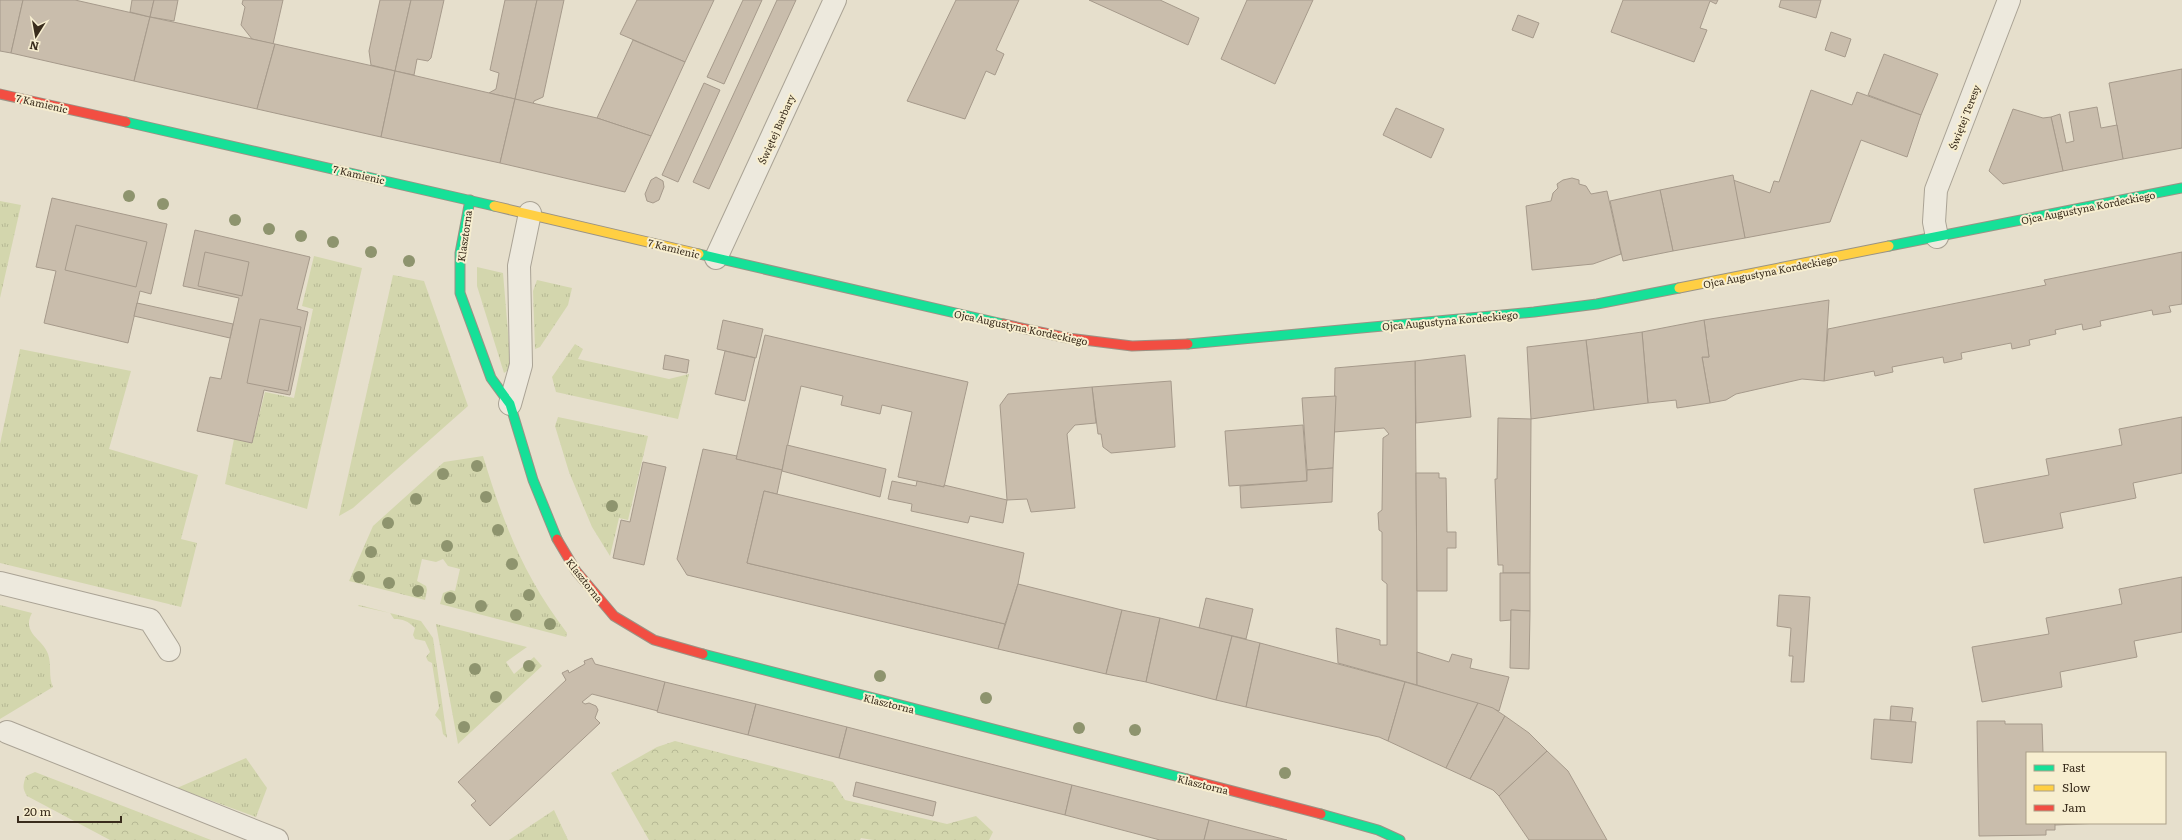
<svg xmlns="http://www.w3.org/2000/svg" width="2182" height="840" font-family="Literata,serif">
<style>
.grass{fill:url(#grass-tufts)}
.forest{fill:url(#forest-crowns)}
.building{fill:#c9bdac;stroke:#a69a8b}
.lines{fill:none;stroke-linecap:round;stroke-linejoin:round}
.street-casing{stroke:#aaa395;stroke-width:24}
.fast-casing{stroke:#9a9385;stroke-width:11}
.slow-casing{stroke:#9a9385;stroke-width:11}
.jam-casing{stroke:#9a9385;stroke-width:11}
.street{stroke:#ede9dd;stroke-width:22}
.fast{stroke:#16e098;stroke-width:9}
.slow{stroke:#ffcf43;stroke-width:9}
.jam{stroke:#f24e42;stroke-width:9}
.tree{fill:#8e946e}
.labels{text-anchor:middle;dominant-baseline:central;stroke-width:4;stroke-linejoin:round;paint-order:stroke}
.street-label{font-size:10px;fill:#392c1c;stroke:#f7eed0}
</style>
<defs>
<pattern id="grass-tufts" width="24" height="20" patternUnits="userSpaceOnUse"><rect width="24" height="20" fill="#d3d6ad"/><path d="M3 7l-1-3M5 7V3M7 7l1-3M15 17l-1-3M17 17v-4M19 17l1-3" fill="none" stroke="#b6b894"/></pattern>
<pattern id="forest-crowns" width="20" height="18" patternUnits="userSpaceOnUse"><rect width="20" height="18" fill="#d3d6ad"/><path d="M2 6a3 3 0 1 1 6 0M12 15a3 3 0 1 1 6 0" fill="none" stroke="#b6b894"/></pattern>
</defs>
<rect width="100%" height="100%" fill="#e6dfcc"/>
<g class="grass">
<polygon points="0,201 21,205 0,298"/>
<polygon points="314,256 362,268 307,509 225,484 234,439 252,443 265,392 294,398 313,309 302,306"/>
<polygon points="477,267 503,273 511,368 504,373 477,286"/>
<polygon points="393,275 424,281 468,406 353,508 339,516"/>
<polygon points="537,280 572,288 568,305 540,347 535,349 533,291"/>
<polygon points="575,344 583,349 578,359 669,379 689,374 678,419 556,392 552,377"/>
<polygon points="20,349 131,371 109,449 198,475 181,539 197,543 181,607 0,563 0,444"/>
<polygon points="558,417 648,436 628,520 619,518 610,556 592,527 569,472 555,426"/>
<path d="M483,456c21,69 40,119 84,177l-1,4 -126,-33 3,-11 8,-3 4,1 5,-22 -12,-3 -5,-7 -7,3 -14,-3 -5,22 9,5 1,4 -2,10 -76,-19 24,-55 71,-64z"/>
<path d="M0,605l32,8c-11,20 11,26 16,41 4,11 0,22 5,33l-53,32z"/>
<path d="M359,605l62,16 12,17 14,100 -4,-4 -2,-12 -6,-7 4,-7 -7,-45 -4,-2 -2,-4 4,-5 -5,-11 -10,-2 -2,-4 2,-7c-7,-7 -12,-9 -21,-9l-4,-6 -32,-7z"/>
<polygon points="436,624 527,647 506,662 514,674 534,657 542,666 458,744"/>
<polygon points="246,758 267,788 256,817 177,788"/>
<polygon points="554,810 568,840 509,840"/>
</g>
<g class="forest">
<polygon points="675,741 833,782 845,800 947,824 976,816 993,832 989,840 873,840 861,838 860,840 649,840 611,773 657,747"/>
<path d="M35,772l176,68h-101l-83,-44c-5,-8 -4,-11 -1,-20z"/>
</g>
<g class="building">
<polygon points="0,0 23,0 11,53 0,51"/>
<polygon points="23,0 75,0 150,17 134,81 11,53"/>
<polygon points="132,0 154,0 150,17 130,12"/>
<polygon points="154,0 178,0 174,21 150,17"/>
<polygon points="243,0 283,0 273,44 252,39 241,25 245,7 242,4"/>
<polygon points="380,0 411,0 395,71 371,65 369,51"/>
<polygon points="411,0 444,0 431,58 428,61 417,59 414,75 395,71"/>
<polygon points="505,0 537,0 515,99 489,93 496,89 499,73 490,70"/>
<polygon points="537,0 564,0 543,97 534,101 533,104 515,99"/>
<polygon points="637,0 714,0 685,62 620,34"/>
<polygon points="743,0 762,0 724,84 707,77"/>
<polygon points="777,0 796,0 709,189 693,182"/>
<polygon points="956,0 1019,0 996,50 1004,54 995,75 986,71 965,119 907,101"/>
<polygon points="1089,0 1160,0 1199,18 1188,45"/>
<polygon points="1247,0 1313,0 1275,84 1221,59"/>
<polygon points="1623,0 1718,0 1716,4 1710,1 1700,28 1707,30 1694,62 1611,32"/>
<polygon points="1781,0 1821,0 1816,18 1779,7"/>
<polygon points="1518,15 1539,23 1533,38 1512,30"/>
<polygon points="150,17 275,44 257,109 134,81"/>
<polygon points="1831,32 1851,39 1845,57 1825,50"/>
<polygon points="633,40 685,62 651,136 597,118"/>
<polygon points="275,44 395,71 381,137 257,109"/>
<polygon points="1884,54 1938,74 1921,115 1868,95"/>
<polygon points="2182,69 2182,148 2123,159 2109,83"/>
<polygon points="395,71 515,99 500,163 381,137"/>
<polygon points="704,83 720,90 678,182 662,175"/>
<polygon points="1811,90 1852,105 1857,92 1921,115 1907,157 1861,140 1830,222 1745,238 1733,180 1770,193 1774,181 1779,182"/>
<polygon points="515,99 597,118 651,136 625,192 500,163"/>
<polygon points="2097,107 2101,128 2117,125 2123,159 2063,171 2051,117 2060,114 2066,143 2074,141 2069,112"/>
<polygon points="1396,108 1444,129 1431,158 1383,135"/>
<polygon points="2013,109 2043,118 2051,117 2063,171 2003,184 1989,171"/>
<polygon points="1733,175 1745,238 1673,251 1660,190"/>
<polygon points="656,177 663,181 664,187 659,200 653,203 647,201 645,194 651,180"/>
<polygon points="1572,178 1579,180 1579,184 1586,186 1591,194 1607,191 1621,254 1593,264 1532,270 1526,206 1551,201 1553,193 1558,188 1557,184 1563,180"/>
<polygon points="1660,190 1673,251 1623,261 1610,201"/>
<polygon points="52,198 167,224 151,294 140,291 128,343 44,323 56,271 36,267"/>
<polygon points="76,225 147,242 136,287 65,270"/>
<polygon points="195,230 310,257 297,309 308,312 290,395 264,390 252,443 197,431 210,377 221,379 239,298 183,286"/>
<polygon points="205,252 249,262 242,296 198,286"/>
<polygon points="2182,252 2182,304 2169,306 2171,312 2153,315 2152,310 2100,321 2101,326 2083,330 2082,324 2055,330 2056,334 2029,340 2030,345 2012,349 2011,343 1961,353 1962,359 1944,363 1943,357 1892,367 1893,372 1875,376 1874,371 1824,381 1828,329 2046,285 2044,280"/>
<polygon points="1829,300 1824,381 1802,379 1736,394 1726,400 1710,403 1702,357 1709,357 1704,320"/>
<polygon points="137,303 233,324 230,338 134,316"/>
<polygon points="260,319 301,327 288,391 247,383"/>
<polygon points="723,320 763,329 756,358 717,349"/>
<polygon points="1704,320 1709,357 1702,357 1710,403 1677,408 1676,400 1648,403 1642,332"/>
<polygon points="1642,332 1648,403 1594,410 1586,340"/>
<polygon points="765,335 968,382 944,487 898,477 912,412 882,405 880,414 841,405 843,396 801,386 782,470 736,459"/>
<polygon points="1586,340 1594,410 1531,419 1527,347"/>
<polygon points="725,351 755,358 745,401 715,394"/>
<polygon points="665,355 689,360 687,373 663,369"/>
<polygon points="1465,355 1471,417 1416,423 1415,361"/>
<polygon points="1415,361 1417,591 1417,685 1338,663 1336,628 1380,640 1380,645 1387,645 1387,584 1382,580 1382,532 1379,530 1378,513 1382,510 1383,438 1389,434 1384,428 1334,432 1335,368"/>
<polygon points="1171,381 1175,447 1111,453 1103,447 1101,434 1098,434 1092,387"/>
<polygon points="1092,387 1096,423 1075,425 1067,434 1075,508 1031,512 1027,499 1007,500 1000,405 1008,394"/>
<polygon points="1336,396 1333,468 1307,470 1302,398"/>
<polygon points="2182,417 2182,473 2133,483 2136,498 2060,513 2063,528 1984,543 1974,489 2049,475 2046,459 2122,445 2119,429"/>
<polygon points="1498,418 1531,419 1530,573 1503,573 1503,565 1498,565 1495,479 1497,479"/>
<polygon points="1303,425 1307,481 1229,486 1225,431"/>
<polygon points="787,445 886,469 880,497 782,471"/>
<polygon points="703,449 737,456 736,459 782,470 777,494 764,491 747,563 1005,624 998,649 687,575 677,559"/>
<polygon points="643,462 666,467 644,565 613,558 621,520 630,522"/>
<polygon points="1333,468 1332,502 1241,508 1240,486 1307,481 1307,470"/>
<polygon points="1416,473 1439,473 1439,478 1446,478 1447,532 1456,532 1456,548 1447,548 1447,591 1417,591"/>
<polygon points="892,481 916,486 917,481 944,487 944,485 1007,500 1003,523 970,516 968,523 911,511 912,504 888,499"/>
<polygon points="764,491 1024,553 1018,584 1005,624 747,563"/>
<polygon points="1500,573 1530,573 1530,611 1511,610 1511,620 1500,621"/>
<polygon points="2182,577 2182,632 2134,641 2137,657 2060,672 2062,687 1982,702 1972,647 2049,634 2046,618 2122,604 2119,589"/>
<polygon points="1018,584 1122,610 1106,674 998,649"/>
<polygon points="1779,595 1810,597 1804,682 1791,682 1793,656 1789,656 1791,628 1777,626"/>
<polygon points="1206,598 1253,609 1246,639 1199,628"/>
<polygon points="1122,610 1160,618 1146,682 1106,674"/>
<polygon points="1511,610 1530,611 1529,669 1510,668"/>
<polygon points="1160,618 1232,636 1216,700 1146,682"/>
<polygon points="1232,636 1260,643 1246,707 1216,700"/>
<polygon points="1260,643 1405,682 1388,741 1379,737 1246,707"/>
<polygon points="1417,652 1449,662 1452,654 1472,659 1470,668 1509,677 1499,711 1417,685"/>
<polygon points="592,658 595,664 665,682 658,711 592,694 582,702 585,704 589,703 596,706 598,710 595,718 600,723 490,826 471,805 476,801 458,782 566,680 562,673 568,670 569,673 585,664 584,661"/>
<polygon points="665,682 756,704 748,735 657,712"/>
<polygon points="1405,682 1478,703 1446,768 1388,741"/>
<polygon points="1478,703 1493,708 1505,716 1470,779 1446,768"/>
<polygon points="756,704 847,727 839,758 748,735"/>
<polygon points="1891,706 1913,708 1911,722 1890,720"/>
<polygon points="1505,716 1529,733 1547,751 1499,796 1493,790 1470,779"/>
<polygon points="1874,719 1916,722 1912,763 1871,759"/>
<polygon points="1977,721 2005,721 2005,724 2042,724 2043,753 2027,753 2027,823 2055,823 2055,830 2046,830 2046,835 1979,836"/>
<polygon points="847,727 1072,785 1065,815 839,758"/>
<polygon points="1547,751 1568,771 1607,840 1529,840 1499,796"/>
<polygon points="856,782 936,802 933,816 853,796"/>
<polygon points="1072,785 1209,820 1204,840 1160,840 1065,815"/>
<polygon points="1209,820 1287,840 1204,840"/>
<polygon points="2055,823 2101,823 2055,825"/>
</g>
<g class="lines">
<g class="street-casing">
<g id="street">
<polyline points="1937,237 1934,222 1936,190 2009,0"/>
<polyline points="716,258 835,0"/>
<polyline points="510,404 521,365 519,266 530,213"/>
<polyline points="0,583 150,620 169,650"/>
<polyline points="7,732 277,840"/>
</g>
</g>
<g class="fast-casing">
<g id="fast">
<polyline points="126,122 494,206"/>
<polyline points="470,200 460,253 460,293 491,378 510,404 533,480 557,539"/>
<polyline points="1889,246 2182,188"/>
<polyline points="699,254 1003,324"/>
<polyline points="1188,344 1534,312 1597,304 1679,288"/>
<polyline points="703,654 1187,779"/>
<polyline points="1321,814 1378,830 1400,840"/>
</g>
</g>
<g class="slow-casing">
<g id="slow">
<polyline points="494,206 699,254"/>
<polyline points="1679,288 1889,246"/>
</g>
</g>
<g class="jam-casing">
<g id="jam">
<polyline points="0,94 126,122"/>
<polyline points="1003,324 1068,338 1132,346 1188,344"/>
<polyline points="557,539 576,571 614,616 654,640 703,654"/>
<polyline points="1187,779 1321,814"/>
</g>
</g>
<use href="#street" class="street"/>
<use href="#fast" class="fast"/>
<use href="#slow" class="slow"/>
<use href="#jam" class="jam"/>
</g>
<g class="tree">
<circle cx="129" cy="196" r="6"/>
<circle cx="163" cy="204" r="6"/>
<circle cx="235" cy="220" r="6"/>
<circle cx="269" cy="229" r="6"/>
<circle cx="301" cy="236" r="6"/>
<circle cx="333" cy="242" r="6"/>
<circle cx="371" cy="252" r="6"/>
<circle cx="409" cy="261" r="6"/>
<circle cx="477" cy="466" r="6"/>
<circle cx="443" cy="474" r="6"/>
<circle cx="486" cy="497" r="6"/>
<circle cx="416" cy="499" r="6"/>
<circle cx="612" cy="506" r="6"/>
<circle cx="388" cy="523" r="6"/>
<circle cx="498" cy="530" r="6"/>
<circle cx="447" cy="546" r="6"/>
<circle cx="371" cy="552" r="6"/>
<circle cx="512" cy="564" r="6"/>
<circle cx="359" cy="577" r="6"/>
<circle cx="389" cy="583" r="6"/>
<circle cx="418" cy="591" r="6"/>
<circle cx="529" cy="595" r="6"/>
<circle cx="450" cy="598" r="6"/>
<circle cx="481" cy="606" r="6"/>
<circle cx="516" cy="615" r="6"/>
<circle cx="550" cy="624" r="6"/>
<circle cx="529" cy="666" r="6"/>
<circle cx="475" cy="669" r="6"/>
<circle cx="880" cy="676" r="6"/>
<circle cx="496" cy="697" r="6"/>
<circle cx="986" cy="698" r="6"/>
<circle cx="464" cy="727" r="6"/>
<circle cx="1079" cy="728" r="6"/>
<circle cx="1135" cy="730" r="6"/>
<circle cx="1285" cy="773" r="6"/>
</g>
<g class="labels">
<g class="street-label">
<text transform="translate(42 103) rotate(13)">7 Kamienic</text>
<text transform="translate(1964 117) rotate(-69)">Świętej Teresy</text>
<text transform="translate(776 129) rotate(-66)">Świętej Barbary</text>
<text transform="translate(359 174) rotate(13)">7 Kamienic</text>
<text transform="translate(2088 207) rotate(-11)">Ojca Augustyna Kordeckiego</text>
<text transform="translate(464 236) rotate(-82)">Klasztorna</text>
<text transform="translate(674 248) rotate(14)">7 Kamienic</text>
<text transform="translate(1770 271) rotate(-11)">Ojca Augustyna Kordeckiego</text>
<text transform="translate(1450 320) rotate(-5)">Ojca Augustyna Kordeckiego</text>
<text transform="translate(1021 327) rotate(12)">Ojca Augustyna Kordeckiego</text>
<text transform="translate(585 580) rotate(52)">Klasztorna</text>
<text transform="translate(889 703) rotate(14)">Klasztorna</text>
<text transform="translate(1203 784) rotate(14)">Klasztorna</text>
</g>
</g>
<rect x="2026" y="752" width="140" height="72" fill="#f7eed0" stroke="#aba088"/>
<rect x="2034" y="765" width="20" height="6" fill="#16e098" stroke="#aba088"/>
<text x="2062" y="772" font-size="12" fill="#392c1c">Fast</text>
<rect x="2034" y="785" width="20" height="6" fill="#ffcf43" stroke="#aba088"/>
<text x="2062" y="792" font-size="12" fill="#392c1c">Slow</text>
<rect x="2034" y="805" width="20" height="6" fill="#f24e42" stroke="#aba088"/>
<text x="2062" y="812" font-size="12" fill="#392c1c">Jam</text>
<g transform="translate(36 36) rotate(191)" stroke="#f7eed0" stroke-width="3" paint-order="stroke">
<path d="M0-3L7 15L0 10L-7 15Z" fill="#392c1c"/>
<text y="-6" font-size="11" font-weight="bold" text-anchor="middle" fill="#392c1c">N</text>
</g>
<path d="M18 816v6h103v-6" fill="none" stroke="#392c1c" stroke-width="2"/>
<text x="24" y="816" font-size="12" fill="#392c1c" stroke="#f7eed0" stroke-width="3" paint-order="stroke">20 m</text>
</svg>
